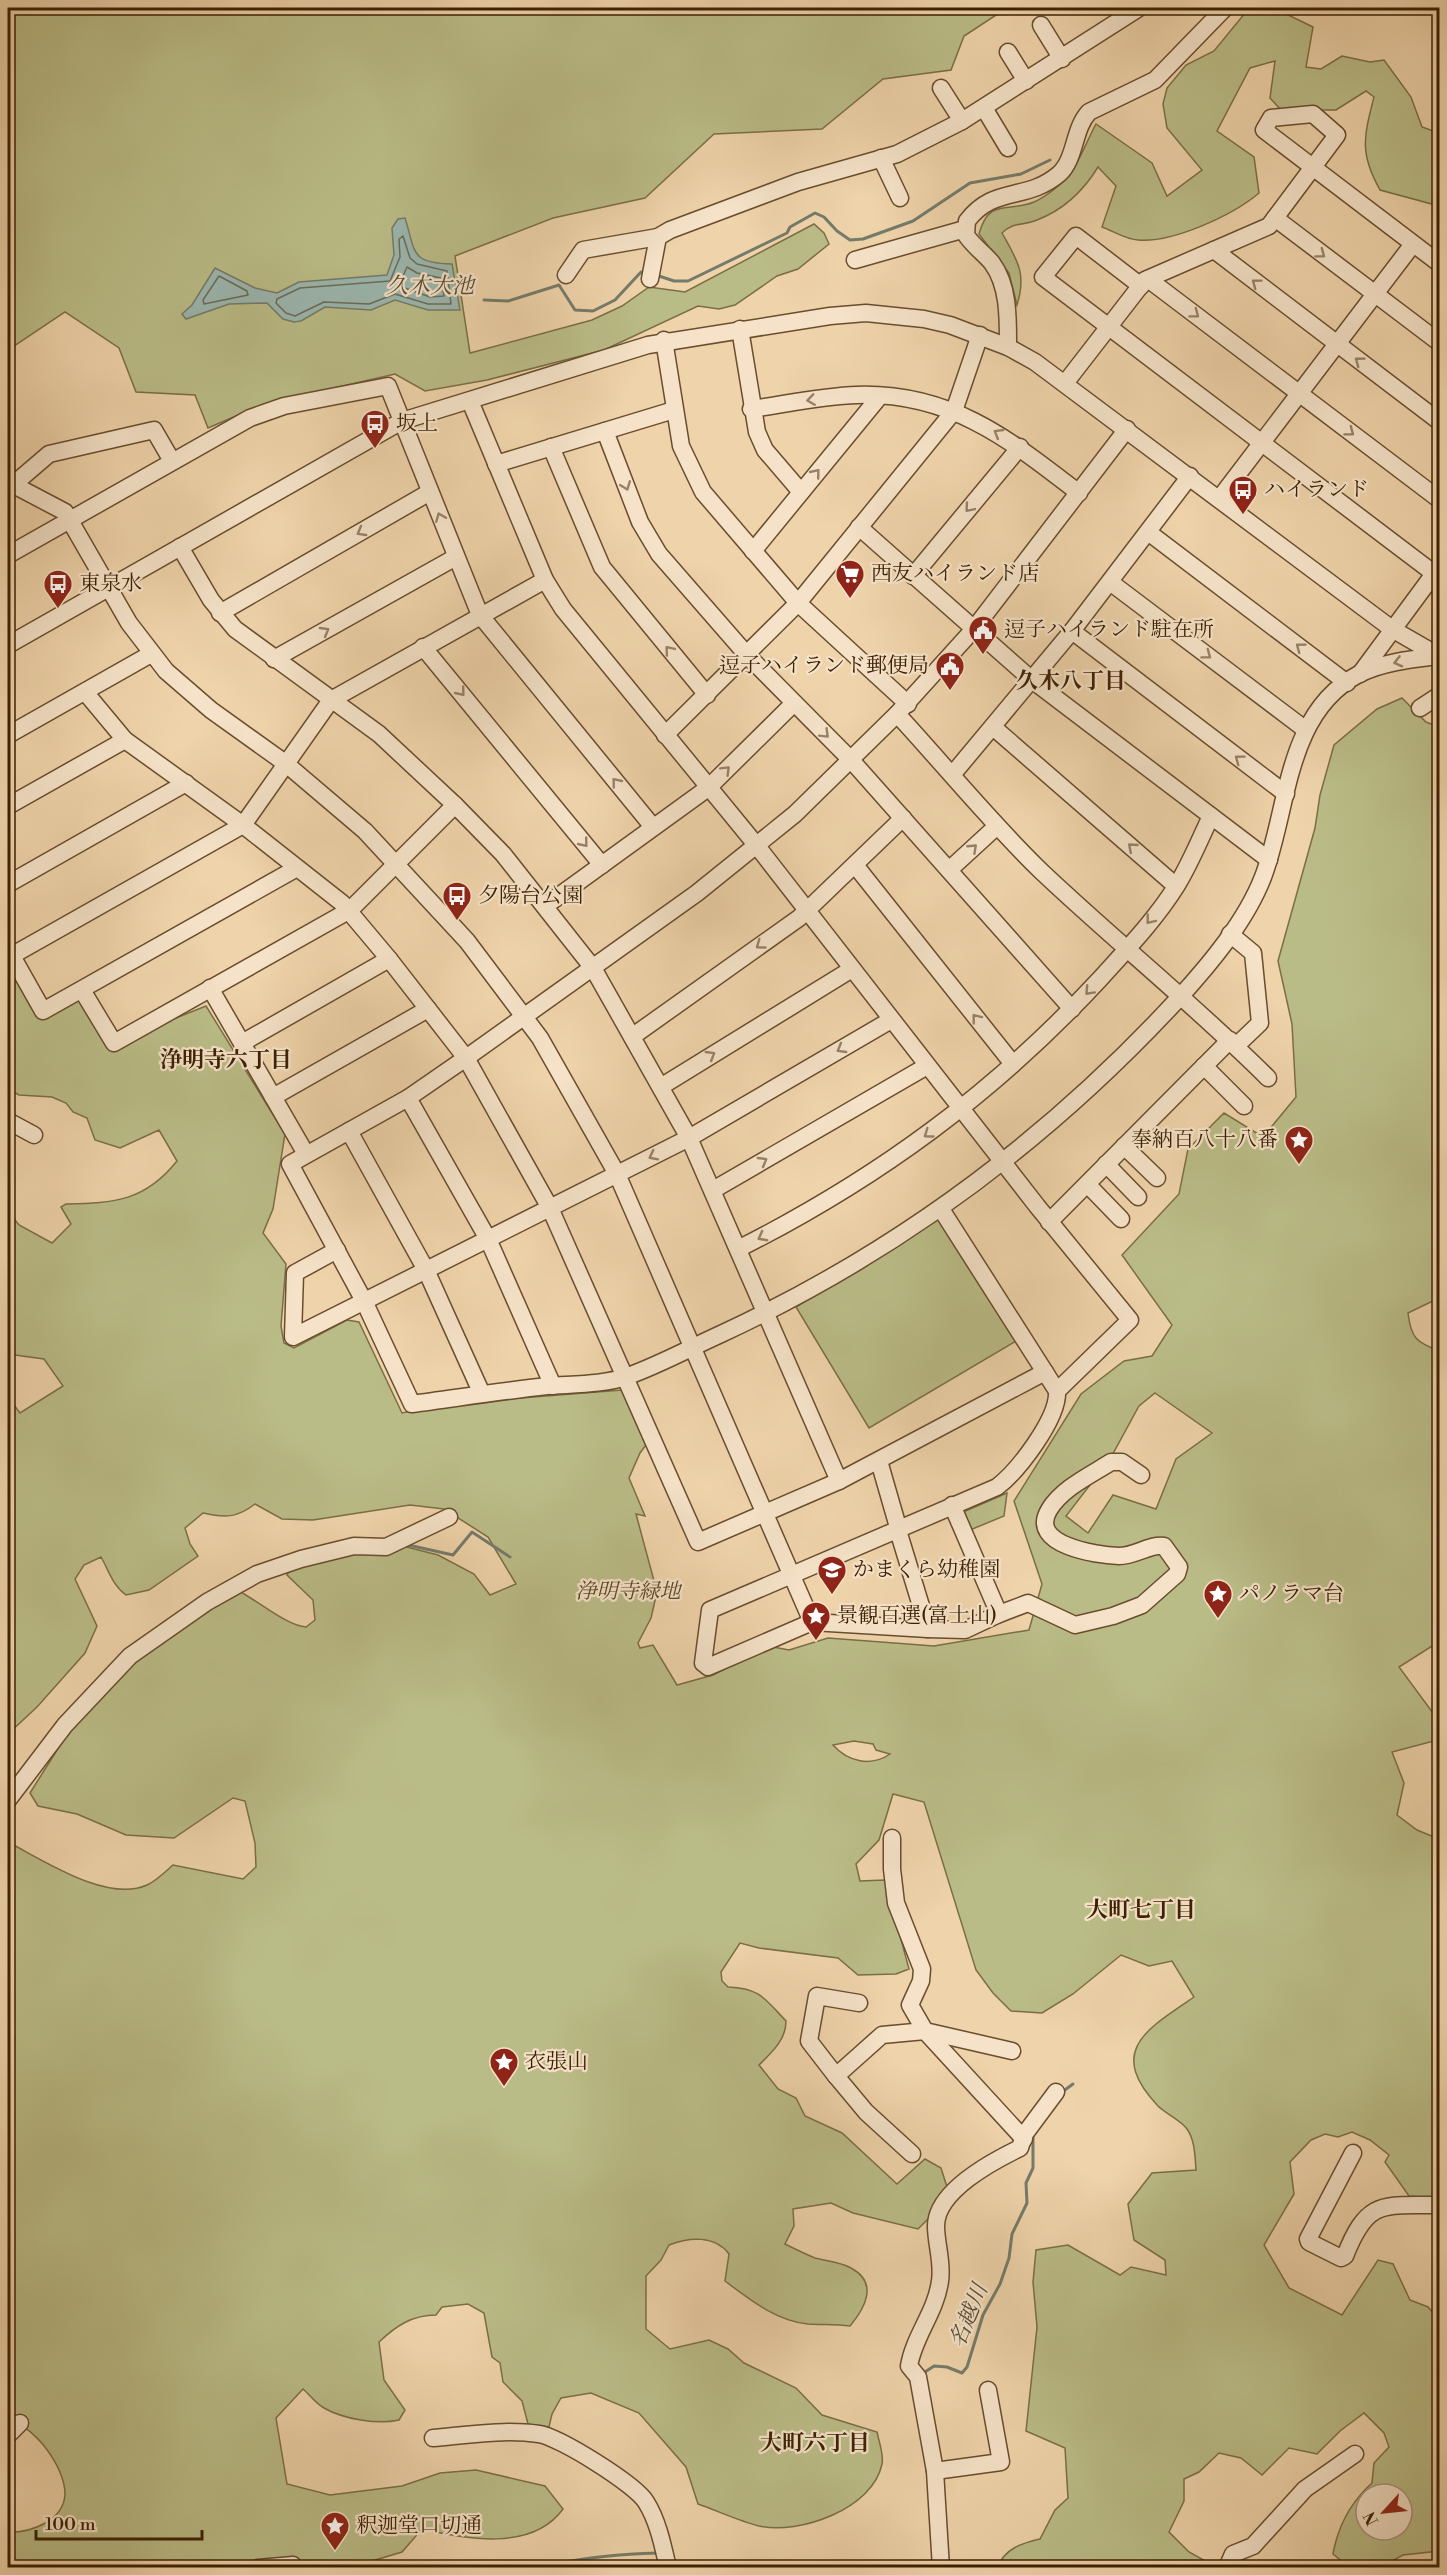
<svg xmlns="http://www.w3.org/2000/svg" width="1447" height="2575" font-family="'Libre Bodoni','Noto Serif JP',serif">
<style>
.green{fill:#babc87;stroke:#7b6e45;stroke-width:1.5;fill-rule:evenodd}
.water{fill:#9bb7af;stroke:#757b6a;stroke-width:1.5}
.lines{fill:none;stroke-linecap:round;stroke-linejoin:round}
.shore{stroke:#6c6c59;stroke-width:1.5}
.stream{stroke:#757b6a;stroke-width:3}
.minor-casing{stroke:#694d2d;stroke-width:19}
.minor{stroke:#f5e2c8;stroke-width:16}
.oneway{stroke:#988166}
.labels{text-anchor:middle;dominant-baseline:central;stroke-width:4.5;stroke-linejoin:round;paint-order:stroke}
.poi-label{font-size:21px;fill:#3c2003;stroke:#f5e2c8;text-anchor:start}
.park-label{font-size:21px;font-style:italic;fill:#5c4724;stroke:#f5e2c8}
.water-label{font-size:22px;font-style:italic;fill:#584d37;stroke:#f5e2c8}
.neighbourhood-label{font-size:22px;font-weight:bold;fill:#3c2003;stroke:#f5e2c8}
</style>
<rect width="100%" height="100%" fill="#efd3aa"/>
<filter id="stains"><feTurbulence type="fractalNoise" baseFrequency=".00333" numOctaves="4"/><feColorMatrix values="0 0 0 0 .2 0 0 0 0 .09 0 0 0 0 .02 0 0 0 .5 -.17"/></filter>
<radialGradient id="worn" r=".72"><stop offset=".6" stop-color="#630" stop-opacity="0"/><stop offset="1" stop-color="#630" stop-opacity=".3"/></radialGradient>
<g class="green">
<polygon points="8,8 1007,8 964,36 951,70 883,79 822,129 714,134 645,198 553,218 455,256 470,353 592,320 622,306 649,287 685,292 814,224 824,233 829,244 798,269 777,276 735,305 719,309 698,306 604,350 487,380 425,391 395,374 264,404 208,428 195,395 136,392 119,348 65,312 8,350"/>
<path d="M1253,8h21l39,19 -7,40 15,2 21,-13 28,6 14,-2 27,37 11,30 17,6v73l-59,-16c-21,-37 -16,-54 -6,-93l-8,-6 -30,19h-55l-11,-12 5,-37 -25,7 -33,63 37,26 5,36c-26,22 -86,50 -121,47 -11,0 -25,-9 -36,-13l14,-41 -18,-19c-14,23 -35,43 -61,53 -13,6 -23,1 -35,13 15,27 25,40 15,72l-8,-32 -30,-39c10,-37 29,-21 55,-32 7,-3 17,-10 23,-15 20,-16 27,-41 39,-63l56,39 15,33 35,-26 -35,-42 -4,-24 4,-16 19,-23 28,-14 31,-38z"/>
<path d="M1402,698l24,24 13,5v571l-31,15c3,25 8,29 31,38l1,290 -41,26 34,46 1,28 -42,11 12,31 -7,32 20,15 22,9v360l-30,-3 -24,-34 4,-7 -19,-15 -18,-8 -14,5 -13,-3 -14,6 -21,22 4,32 -30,51 25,43 53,27 36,-55 15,4 17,36 18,7 11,13v231l-36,4 -24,13 -30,-1 -16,-13c5,-28 19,-53 39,-71l2,-20 15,-16 -5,-14 -20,-20 -24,18 -23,23 -28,-6 -27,27 -21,-17 -22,-5 -20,19 -15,7v22l-15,31 20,20 27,15h-35l-23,-6 -7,7 -153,-1c6,-18 24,-24 42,-28l15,-29 13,-12 -3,-50 -39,-17 11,-104 -4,-45 3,-32 32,-5 52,30 11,-8 35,8 -1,-15 -31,-20 -6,-36 24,-31 44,-3c-1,-13 -1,-30 -9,-41 -6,-9 -21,-15 -29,-23 -52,-55 -11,-77 36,-109l-22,-36 -23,5 -28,-11 -48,39 -31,19 -31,-2 -18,-18 -17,-23 -52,-168 -31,-8 -14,46 -23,24 4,17 25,-1 24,89 -13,5 -38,1 -20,-17 -79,-10 -19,-5 -19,29 1,9 6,6c32,1 37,12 58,34 0,19 -14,31 -27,44l19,24 18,9 9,18 37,17 55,51 28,-25 16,9 6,19 -17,30 -12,12 -65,-16 -22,-10 -38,6 1,17 -9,18c10,5 20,10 30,14 11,3 26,4 36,10 28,15 14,40 -1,58 -14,-2 -28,-1 -42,-2 -32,-3 -59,-25 -83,-43l4,-27c-14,-19 -40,-17 -60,-9l-8,15 -15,16v53l24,20 39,-9 19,9 16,14 52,25 26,27 55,17c2,10 7,23 5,32 -9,45 -83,71 -123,62 -20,-5 -41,-15 -61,-22l-12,-37 -47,-54 -48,-20 -30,5 -9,16 -3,13 -21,-3 -6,-23 -19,-19 -3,-19 -8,-6 -8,-44 -16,-9 -26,3 -6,8c-24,0 -40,11 -57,27l5,38 21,30 -6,10c-21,5 -56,-1 -75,-12 -9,-5 -14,-13 -21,-19l-27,29 11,66 43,11 72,-9 38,-13 36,-3 69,16 18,23c-31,43 -98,30 -141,20l-20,23 -30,9 -3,6h-361v-35c22,1 56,-11 57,-38 0,-27 -31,-69 -57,-74v-356l7,-26 -7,-12v-184c35,18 99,61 139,43 9,-4 18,-13 26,-20l70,14 13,-12 -1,-24 -10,-42 -12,-3 -59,40 -48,-3 -49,-21 -39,-8 -8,-13 68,-108 139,-95c20,10 50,36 69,37l9,-7 -2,-20 -26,-25 7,-12 101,-19 43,11 36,19 16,21 26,-11 -28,-47 -44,-28 -34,-4 -97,15 -31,-1 -27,-15c-18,14 -30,14 -52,9l-18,15 5,16 8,12 -49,34 -23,5c-13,-9 -17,-24 -25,-38l-17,8 -9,14 22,47 -12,27 -48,54 -29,27v-337l12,16 43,-27 -19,-27 -36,-5v-143l11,14 33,18 19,-19 -10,-17 5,-3c49,-1 79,-3 111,-43l-18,-31 -39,18 -25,-8 -8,-22 -14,-6 -7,-9 -14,-6 -33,-2 -11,-6v-128l33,56 37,-19 31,47 97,-39 79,128 -12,75 -10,24 23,31 -5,62 3,17 10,5 53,-28 12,2 43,91 42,-9 178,-14 24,55 -6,8 -11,25 16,38 -9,-2 21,78 -6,26 -13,25 2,5 13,-3 24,40 36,-10 55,-29 21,4 39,-12 106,8 95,-16 13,-46 -28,-83 67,-107 43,-33 28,-5 20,-31 -50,-70 57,-61 9,-45 36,-36 39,24 33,-40 -4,-73 -14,-63 37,-133 5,-33 14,-50 43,-36zM1155,1393l57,40 -36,26 -20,50 -43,-14 -25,38 -22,-17 44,-57 29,-53zM854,1741l19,3 3,6 14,4c-19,13 -42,8 -57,-9zM1366,2494h36v36h-36z"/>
<polygon points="940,1218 1018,1340 869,1428 796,1307"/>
<polygon points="1007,1493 1004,1516 970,1530 963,1512"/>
</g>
<path class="water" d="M405,218c11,35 5,45 47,46l8,46h-32l-33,-10 -24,10 -46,-3 -24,14 -7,1 -11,-3 -16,-16 -38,1 -43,15 -4,-5 10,-9 23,-37 40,20 22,5 22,-11 88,-7 7,-20 -2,-27 6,-9z"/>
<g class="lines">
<g class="shore">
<polygon points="403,236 410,258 417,264 447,271 451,304 428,304 395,294 369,304 324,302 295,316 286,313 276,303 277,299 300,288 390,281 400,257 399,239"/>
<polygon points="407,267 417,273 441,278 444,296 430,297 399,286"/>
<polygon points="219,276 247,291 248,295 204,304 203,300"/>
</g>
<g class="stream">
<polyline points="656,275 674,281 688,281 787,233 790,227 815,213 824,217 837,231 850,240 863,239 913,221 970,183 1021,174 1050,160"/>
<polyline points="484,300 508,301 559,285 575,310 593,311 615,300 641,272 647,273"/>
<polyline points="408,1545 453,1555 472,1532 510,1557"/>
<polyline points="1062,2092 1073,2084"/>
<polyline points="922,2374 934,2366 947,2367 962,2373 967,2367 983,2315 1000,2284 1009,2258 1012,2234 1027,2203 1026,2183 1033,2168 1033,2133"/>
<path d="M556,2564c33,-7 68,-10 102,-11"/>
</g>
<g class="minor-casing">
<g id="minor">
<polyline points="1041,25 1062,59"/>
<polyline points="1008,52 1026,81"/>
<polyline points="941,88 962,121"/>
<polyline points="984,108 1008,148"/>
<polyline points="881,158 900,198"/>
<polyline points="1275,218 1440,343"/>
<polyline points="1214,250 1440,422"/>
<polyline points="855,260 965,229"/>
<polyline points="566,275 583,250 658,237"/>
<polyline points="650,279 658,237 670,230 798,182 897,154 962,121 1139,8"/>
<polyline points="1148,279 1440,500"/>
<polyline points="1141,286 1076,236 1043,277 1440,578"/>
<polyline points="740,329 757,432 765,450 801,492"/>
<polyline points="664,340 681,446 703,492 798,603 908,704"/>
<path d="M1008,347c0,-28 1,-61 -16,-84 -8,-10 -19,-17 -26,-28l1,-14c27,-36 59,-19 92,-47 17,-15 14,-45 30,-62l66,-32 70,-72"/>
<polyline points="1066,382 1145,280 1269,226 1337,135 1313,114 1271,118 1264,130 1440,264"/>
<polyline points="470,401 545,580 563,609 757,846 1037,1206 1130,1320 1057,1391"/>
<path d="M751,409c35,-5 71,-13 106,-14 93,-3 152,44 222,98"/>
<path d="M1127,429l-154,201 -76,84 -102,100 -98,79 -231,165 -58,40 -118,66 74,137 48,103c45,-6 90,-13 135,-18 25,-2 57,-1 81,-10 31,-11 62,-28 93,-42 175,-81 326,-193 457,-335 32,-35 68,-78 85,-122 26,-68 22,-164 96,-203 24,-12 54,-15 79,-18"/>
<polyline points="605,431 640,522 659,554 747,655 851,760 1072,1009"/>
<polyline points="551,447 602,567 707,695"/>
<polyline points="496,464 674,410"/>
<polyline points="8,482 65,512 129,623 166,671 211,710 285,763 365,831 467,941 540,1038 617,1174 812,1622"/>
<polyline points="14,484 49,454 154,430 172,461"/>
<polyline points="1219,499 1413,244"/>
<polyline points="859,527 1032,680 1269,860"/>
<polyline points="1148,532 1347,683"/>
<polyline points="180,547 211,600 235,629 379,734 455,805 503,854 593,968 689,1138 839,1481"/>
<polyline points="753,551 880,396"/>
<polyline points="8,555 250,418 284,406 388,386 480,615 653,827"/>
<polyline points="913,576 1020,447"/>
<polyline points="1110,582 1306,730"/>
<polyline points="220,613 430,492"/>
<polyline points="1072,631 1286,794"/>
<polyline points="8,645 402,421 648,345 830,316 866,313 924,319 950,325 1008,347 1035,362 1392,629 1439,656"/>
<polyline points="423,647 602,865"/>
<polyline points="274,659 456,557"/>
<polyline points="1360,674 1439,567"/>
<polyline points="85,692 125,740 243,825 342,903 389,959 466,1058 550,1208 698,1542 839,1481 1045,1372"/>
<polyline points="1420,708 1440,695"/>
<path d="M897,714c49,53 94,109 145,158 74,70 154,134 226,206"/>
<polyline points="993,727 1176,886"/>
<polyline points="8,735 151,654"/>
<polyline points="665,735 798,603 954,411 980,335"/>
<polyline points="952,775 1072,631 1190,476"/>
<polyline points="8,806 125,740"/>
<polyline points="855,865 1013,1064"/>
<polyline points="949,870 997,826"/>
<polyline points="8,884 186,783"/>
<polyline points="545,906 708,788 794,703"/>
<polyline points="1230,934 1253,953 1260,1023 1236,1046"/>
<polyline points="8,949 43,1011 297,868"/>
<polyline points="11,956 243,825 331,700 545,580"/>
<polyline points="210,988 306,1154"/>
<polyline points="82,990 114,1043 350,910 455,805"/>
<polyline points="633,1036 799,918 903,818"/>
<polyline points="242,1043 389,959"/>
<polyline points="1204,1066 1244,1106"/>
<polyline points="662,1086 852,969"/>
<polyline points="273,1097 428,1009"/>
<polyline points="408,1098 488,1239 553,1386"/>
<polyline points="8,1121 34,1135"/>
<polyline points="349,1131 426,1270 482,1394"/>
<polyline points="1124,1146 1157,1178"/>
<polyline points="1106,1164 1138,1197"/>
<polyline points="1087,1184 1121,1219"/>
<polyline points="713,1190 927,1066"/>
<polyline points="1049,1222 1230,1040"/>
<path d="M738,1249c139,-70 255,-155 361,-269 27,-30 57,-61 78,-95 13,-21 23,-46 34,-69"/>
<polyline points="337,1250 295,1273 293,1337 689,1138 891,1020"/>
<path d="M879,1461l19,66 2,10 28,92 -116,-7 -104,45 -5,-4 7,-53 287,-123c21,-16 62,-69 60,-96l-116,-182"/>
<path d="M999,1614l29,-11 47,22 38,-9 29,-11 35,-31 2,-7 -15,-21c-14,-2 -29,10 -45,10 -23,-1 -91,-11 -70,-46 13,-22 42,-35 62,-48h11l19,13"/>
<polyline points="928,1629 965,1630 999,1614 952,1505"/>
<polyline points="8,1800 65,1725 130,1656 207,1602 257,1574 301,1559 354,1546 386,1547 449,1517"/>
<polyline points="892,1838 892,1869 896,1903 922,1969 921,1981 910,2005 925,2031 1012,2051"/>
<polyline points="836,2076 809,2041 817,1996 859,2003"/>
<path d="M1353,2153l-45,86 1,3 32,16 4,-2c23,-59 39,-50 95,-51"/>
<polyline points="912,2154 866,2112 836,2076 882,2035 925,2031 1024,2139"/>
<polyline points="8,2435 20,2423"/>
<path d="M433,2438c34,-3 71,-9 106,-4 20,3 96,50 107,68 12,19 17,44 22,66"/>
<polyline points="935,2471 1001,2462 988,2390"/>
<polyline points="258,2568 293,2565"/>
<path d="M941,2568l-6,-97 -17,-94 -9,-11c5,-30 27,-54 31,-85 3,-18 -4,-37 -4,-55 0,-35 57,-65 84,-78l4,-13 32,-43"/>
<polyline points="1227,2568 1233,2554 1253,2546 1305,2489 1355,2454"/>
</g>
</g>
<use href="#minor" class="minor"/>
</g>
<defs><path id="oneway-chevron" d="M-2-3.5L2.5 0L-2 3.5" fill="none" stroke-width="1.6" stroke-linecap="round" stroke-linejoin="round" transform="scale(1.5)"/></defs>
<g class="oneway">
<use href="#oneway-chevron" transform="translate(1321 254) rotate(37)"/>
<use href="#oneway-chevron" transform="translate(1256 283) rotate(-143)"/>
<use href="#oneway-chevron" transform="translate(1195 314) rotate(37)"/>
<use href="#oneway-chevron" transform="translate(1359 361) rotate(-143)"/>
<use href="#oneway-chevron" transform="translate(811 400) rotate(172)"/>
<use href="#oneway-chevron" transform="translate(1350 432) rotate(37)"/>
<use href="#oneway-chevron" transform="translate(998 433) rotate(-149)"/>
<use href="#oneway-chevron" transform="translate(816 473) rotate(-51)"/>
<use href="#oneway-chevron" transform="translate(626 486) rotate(69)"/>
<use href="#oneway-chevron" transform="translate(969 508) rotate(130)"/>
<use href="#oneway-chevron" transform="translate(440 517) rotate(-112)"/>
<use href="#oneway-chevron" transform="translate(361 532) rotate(150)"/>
<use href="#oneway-chevron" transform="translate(325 631) rotate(-30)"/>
<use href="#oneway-chevron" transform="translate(1300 647) rotate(-143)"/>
<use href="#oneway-chevron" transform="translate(669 650) rotate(-130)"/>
<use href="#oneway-chevron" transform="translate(1207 655) rotate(37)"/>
<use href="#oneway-chevron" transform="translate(1398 662) rotate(166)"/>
<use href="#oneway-chevron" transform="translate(461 692) rotate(51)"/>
<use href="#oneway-chevron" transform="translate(825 734) rotate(45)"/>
<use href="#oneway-chevron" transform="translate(1239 759) rotate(-143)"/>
<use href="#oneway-chevron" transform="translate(726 770) rotate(-45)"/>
<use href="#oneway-chevron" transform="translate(616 782) rotate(-129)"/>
<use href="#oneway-chevron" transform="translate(584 843) rotate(51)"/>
<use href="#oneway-chevron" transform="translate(1132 847) rotate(-139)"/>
<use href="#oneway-chevron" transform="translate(973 848) rotate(-43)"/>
<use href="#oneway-chevron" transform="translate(1150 920) rotate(128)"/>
<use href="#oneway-chevron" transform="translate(760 945) rotate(144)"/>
<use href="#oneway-chevron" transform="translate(1089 991) rotate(133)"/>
<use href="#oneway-chevron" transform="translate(976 1018) rotate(-128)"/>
<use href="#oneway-chevron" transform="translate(841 1049) rotate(150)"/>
<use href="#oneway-chevron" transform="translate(711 1055) rotate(-31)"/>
<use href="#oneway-chevron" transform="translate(928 1134) rotate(144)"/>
<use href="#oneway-chevron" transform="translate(653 1156) rotate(153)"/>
<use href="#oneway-chevron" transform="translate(763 1161) rotate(-30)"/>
<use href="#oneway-chevron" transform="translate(762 1237) rotate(152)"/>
</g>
<defs>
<g id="bus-pin" transform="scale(1.5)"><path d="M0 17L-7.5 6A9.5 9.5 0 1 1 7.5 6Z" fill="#8f2418" stroke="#f5e2c8"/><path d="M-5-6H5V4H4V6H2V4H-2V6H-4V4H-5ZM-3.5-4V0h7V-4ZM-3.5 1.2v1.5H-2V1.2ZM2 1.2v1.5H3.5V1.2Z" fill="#fff"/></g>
<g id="supermarket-pin" transform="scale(1.5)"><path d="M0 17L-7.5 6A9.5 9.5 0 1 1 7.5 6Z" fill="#8f2418" stroke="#f5e2c8"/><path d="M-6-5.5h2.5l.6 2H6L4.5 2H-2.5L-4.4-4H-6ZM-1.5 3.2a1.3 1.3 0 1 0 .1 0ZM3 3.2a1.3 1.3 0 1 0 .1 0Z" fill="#fff"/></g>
<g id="civic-pin" transform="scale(1.5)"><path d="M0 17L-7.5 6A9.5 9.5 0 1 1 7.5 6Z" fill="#8f2418" stroke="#f5e2c8"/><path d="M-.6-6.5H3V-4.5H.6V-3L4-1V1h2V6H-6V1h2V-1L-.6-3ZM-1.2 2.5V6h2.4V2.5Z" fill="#fff"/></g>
<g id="sight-pin" transform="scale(1.5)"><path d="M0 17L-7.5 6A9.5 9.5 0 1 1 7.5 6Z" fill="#8f2418" stroke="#f5e2c8"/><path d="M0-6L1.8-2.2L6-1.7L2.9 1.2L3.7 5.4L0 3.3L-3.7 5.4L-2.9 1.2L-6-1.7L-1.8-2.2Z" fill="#fff"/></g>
<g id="school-pin" transform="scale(1.5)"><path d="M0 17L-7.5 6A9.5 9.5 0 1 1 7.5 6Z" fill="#8f2418" stroke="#f5e2c8"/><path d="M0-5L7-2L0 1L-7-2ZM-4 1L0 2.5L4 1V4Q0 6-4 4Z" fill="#fff"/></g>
</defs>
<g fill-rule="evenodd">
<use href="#bus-pin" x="375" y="424"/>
<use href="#bus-pin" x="1243" y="490"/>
<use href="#supermarket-pin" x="850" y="574"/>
<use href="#bus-pin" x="58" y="584"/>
<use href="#civic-pin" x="983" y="630"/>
<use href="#civic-pin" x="950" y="666"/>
<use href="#bus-pin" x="457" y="896"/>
<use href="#sight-pin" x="1299" y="1140"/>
<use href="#school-pin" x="832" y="1570"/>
<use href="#sight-pin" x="1218" y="1594"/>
<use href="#sight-pin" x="816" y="1616"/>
<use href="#sight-pin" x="504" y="2062"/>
<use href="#sight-pin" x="335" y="2526"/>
</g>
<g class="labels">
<g class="poi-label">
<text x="396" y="424">坂上</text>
<text x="1264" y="490">ハイランド</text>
<text x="871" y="574">西友ハイランド店</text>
<text x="79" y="584">東泉水</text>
<text x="1004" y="630">逗子ハイランド駐在所</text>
<text x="929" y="666" text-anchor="end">逗子ハイランド郵便局</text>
<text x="478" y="896">夕陽台公園</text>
<text x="1278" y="1140" text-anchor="end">奉納百八十八番</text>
<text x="853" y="1570">かまくら幼稚園</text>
<text x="1239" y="1594">パノラマ台</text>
<text x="837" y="1616">景観百選(富士山)</text>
<text x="525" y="2062">衣張山</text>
<text x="356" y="2526">釈迦堂口切通</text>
</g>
<g class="park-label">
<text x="628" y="1592">浄明寺緑地</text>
</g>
<g class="water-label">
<text x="430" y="286">久木大池</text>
<text transform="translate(969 2316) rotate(-68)">名越川</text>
</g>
<g class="neighbourhood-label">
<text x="1071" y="681">久木八丁目</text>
<text x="226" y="1060">浄明寺六丁目</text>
<text x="1141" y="1910">大町七丁目</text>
<text x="815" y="2443">大町六丁目</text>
</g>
</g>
<rect width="1447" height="2575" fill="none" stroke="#efd3aa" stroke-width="30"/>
<rect x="9" y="9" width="1429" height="2557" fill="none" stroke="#3c2003" stroke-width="3"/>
<rect x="15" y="15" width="1417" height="2545" fill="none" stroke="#3c2003" stroke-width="1.5"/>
<g transform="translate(1384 2512) rotate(243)"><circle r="28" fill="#f5e2c8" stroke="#ab9479" stroke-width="1.5"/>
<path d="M0-4.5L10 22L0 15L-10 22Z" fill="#8f2418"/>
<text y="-9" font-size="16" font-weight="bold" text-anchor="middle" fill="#3c2003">N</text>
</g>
<path d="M36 2530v9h166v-9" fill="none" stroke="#3c2003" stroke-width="3"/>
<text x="45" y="2530" font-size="18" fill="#3c2003" stroke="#f5e2c8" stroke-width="4.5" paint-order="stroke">100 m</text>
<rect width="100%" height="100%" filter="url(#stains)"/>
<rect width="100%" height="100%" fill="url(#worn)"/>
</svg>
